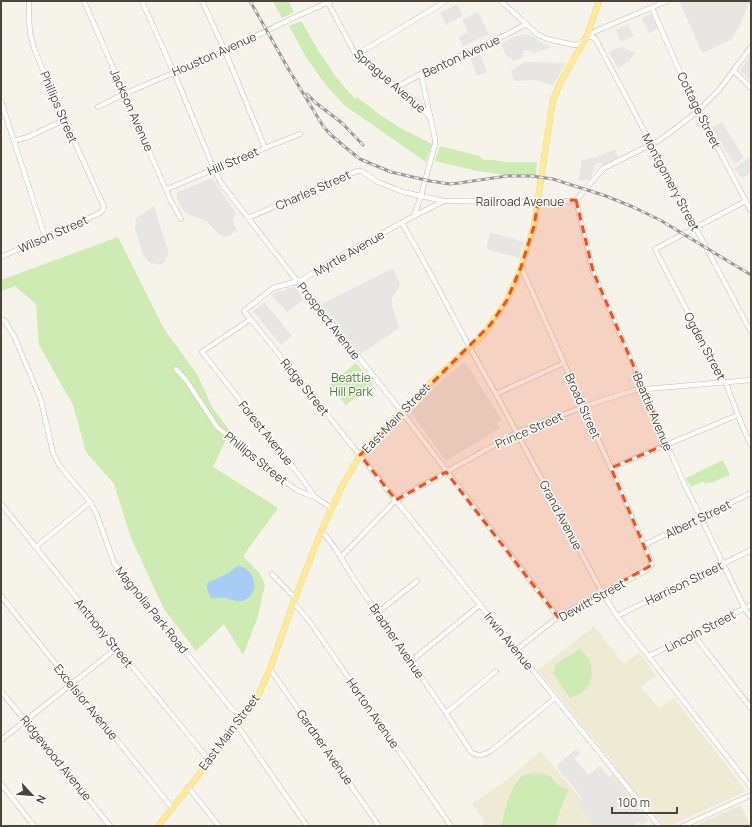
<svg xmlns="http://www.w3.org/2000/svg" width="752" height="827" font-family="Manrope,sans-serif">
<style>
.residential{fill:#eae6d8}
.education{fill:#efead4}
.green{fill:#cdebb2}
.parking{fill:#e7e6e2}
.water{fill:#a6cdf4}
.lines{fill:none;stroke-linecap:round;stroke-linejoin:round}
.minor-casing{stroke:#c2bcac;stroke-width:5.5}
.major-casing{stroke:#e9cc65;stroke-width:6}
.minor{stroke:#fff;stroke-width:4.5}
.major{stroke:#ffea9a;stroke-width:5.5}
.rail-casing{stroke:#999;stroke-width:3}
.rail{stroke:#fff;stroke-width:1.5;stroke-dasharray:4.5;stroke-linecap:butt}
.marked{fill:#f64e1a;fill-opacity:0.2;stroke:#f64e1a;stroke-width:3;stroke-dasharray:8 5;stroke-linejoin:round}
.labels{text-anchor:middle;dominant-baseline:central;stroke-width:3;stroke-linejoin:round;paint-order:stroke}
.street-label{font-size:12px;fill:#4a4538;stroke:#fff}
.park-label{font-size:12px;fill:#428027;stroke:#fff}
</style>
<rect width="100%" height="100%" fill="#f6f3eb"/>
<polygon class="residential" points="741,805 750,826 694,826"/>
<polygon class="education" points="594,626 624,664 639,652 656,675 641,687 659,709 674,698 746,791 669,826 664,826 637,793 617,811 629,826 480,826 485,822 472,804 499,785 501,785 541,751 581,799 618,769 538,670"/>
<g class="green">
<polygon points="273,1 288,1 294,12 282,18"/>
<polygon points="301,21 318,50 336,77 355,99 357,97 380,115 402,129 432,144 426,162 344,105 325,84 306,57 289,26"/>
<polygon points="440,146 480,156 482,159 507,162 537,162 536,176 503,175 473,170 435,161"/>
<polygon points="118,237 163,327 198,376 212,407 230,431 213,467 278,508 243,556 260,574 265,585 257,619 243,655 224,624 196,651 164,609 131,538 114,484 86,452 73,405 39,345 36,304 15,286 1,291 1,280"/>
<polygon points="356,363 373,384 346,405 329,385"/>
<polygon points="723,460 730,475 711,483 710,482 705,484 704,481 691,487 686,478"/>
<polygon points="580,649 590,660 592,674 589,686 579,695 570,698 553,673 556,664"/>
<path d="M535,773l9,1 7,3 8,9 9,3 -13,37h-54c4,-14 8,-37 19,-48 4,-4 10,-4 15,-5z"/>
</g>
<g class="parking">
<polygon points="684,1 750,1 740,25 731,40 702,53 680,3"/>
<polygon points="457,4 463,16 446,25 440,13"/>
<polygon points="478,12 489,34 463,46 459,37 468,32 462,20"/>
<polygon points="651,14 658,28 649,33 642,18"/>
<polygon points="628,24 634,36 621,42 615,30"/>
<polygon points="527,34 534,37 542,43 552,47 534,53 529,50 522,51 524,56 514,61 506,55 501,44 513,37"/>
<polygon points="621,47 636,53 629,61 618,69 609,52"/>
<polygon points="480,54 487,72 477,76 470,58"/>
<polygon points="751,54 751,82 740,70"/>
<polygon points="524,62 566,63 553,85 533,80 514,81 511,71"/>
<polygon points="722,122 744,158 734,164 712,128"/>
<polygon points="615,149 618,158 602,166 601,162 595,164 591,179 578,181 582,160 597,157"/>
<polygon points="751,156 751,172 743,179 734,169"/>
<polygon points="212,178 236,213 233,221 234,225 237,230 229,236 224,237 218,233 206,221 190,215 184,211 179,204 176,193"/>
<polygon points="154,206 168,251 168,257 165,258 166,260 164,263 159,265 149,262 143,255 135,228 136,218"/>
<polygon points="490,232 524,242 519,258 486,249"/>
<polygon points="393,268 400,285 398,289 395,293 392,299 392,305 394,311 399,328 361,354 322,304"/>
<polygon points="295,286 304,299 287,312 271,295 277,291 282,291"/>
<polygon points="264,302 292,336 281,345 253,311"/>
<polygon points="465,362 502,420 497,423 500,428 446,461 411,412 444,378"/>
<polygon points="576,749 580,754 574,758 588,775 600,766 612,781 615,780 648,820 642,825 638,821 633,826 595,826 577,804 583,799 556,766"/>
</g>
<path class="water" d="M237,566c2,0 4,0 6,1 14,8 17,28 -1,34 -5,1 -10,-1 -15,-3 -5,-1 -10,1 -16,0l-4,-9v-6l22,-10z"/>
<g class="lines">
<g class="minor-casing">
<g id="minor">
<polyline points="84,1 170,199 181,219"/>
<polyline points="142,1 175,75 214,169 221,183 297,281 301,284 398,407 558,617"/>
<polyline points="202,1 225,51 265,148"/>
<polyline points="327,1 356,55 419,104 430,118"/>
<polyline points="501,1 526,24 537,34 547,39 574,45 580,44 587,36 596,31 667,1"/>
<polyline points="652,8 690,95 751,211"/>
<polyline points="587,36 595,38 751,332"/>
<polyline points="356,55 446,1"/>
<polyline points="734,71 751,88"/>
<polyline points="397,87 421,74 508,34 526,24"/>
<polyline points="1,101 45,237"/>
<polyline points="98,107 124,94 225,51 293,18 331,1"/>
<polyline points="14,141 28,137 64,120"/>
<polyline points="167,189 265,148 300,134"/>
<polyline points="576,200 590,260 593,271 602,292 682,479 745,609 751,617"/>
<polyline points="444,201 414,216 337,258 302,280 273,288 244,311 480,605 659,826"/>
<polyline points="746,201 655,249 724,382 727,386 743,428 751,445"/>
<polyline points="414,216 421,196 435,144 435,139 421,74"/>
<polyline points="248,218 357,171 361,171 378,182 403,192 444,201 526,202 549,201 573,201 578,198 594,179 604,168 658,141 672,131 698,111 719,90 751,47"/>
<path d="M402,223c33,56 61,115 94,171l107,200 14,22 134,171"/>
<polyline points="1,257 100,213 103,210 104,207 54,96 35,51 30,33 29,18 29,1"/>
<polyline points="1,319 5,321 14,336 41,400 53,453 59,465 90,502 97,515 114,563 132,586 231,708 243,719"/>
<polyline points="251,319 203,351 202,352 300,476 315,497 331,508"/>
<polyline points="176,369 186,380 217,427 233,440 246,453 295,489 306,494 315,497"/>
<polyline points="496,394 564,363"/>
<polyline points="611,468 738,415"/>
<polyline points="1,504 117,648 209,760"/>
<path d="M321,532l4,3 10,13 19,31 92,134 25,39c7,5 13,3 20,-1l64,-53"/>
<polyline points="644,545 751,493"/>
<polyline points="36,547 90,502"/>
<polyline points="341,557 396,500 516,433 588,405 635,390 751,380"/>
<polyline points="272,574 295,598"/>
<polyline points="1,596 172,808"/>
<polyline points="293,602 310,622 451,826"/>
<polyline points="377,613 417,581"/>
<polyline points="617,616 751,550"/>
<polyline points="693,634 751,708"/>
<polyline points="516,650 558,617 647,570 652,565 644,545 611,468 583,407 564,363 521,267"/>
<polyline points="649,656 751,605"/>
<polyline points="410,662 480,605"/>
<polyline points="270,669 379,826"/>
<polyline points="1,691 110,826"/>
<polyline points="446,713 496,671"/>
<polyline points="237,725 307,826"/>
<polyline points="1,740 117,648"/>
<polyline points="1,784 34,826"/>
<polyline points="188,787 219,826"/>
<polyline points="683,826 751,795"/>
</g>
</g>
<g class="major-casing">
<polyline id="major" points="158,826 243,719 257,698 270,669 295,598 321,532 342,486 360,455 369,444 404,408 443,371 470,347 483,335 507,300 521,267 534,226 546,145 553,100 561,81 587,36 599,1"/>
</g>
<use href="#minor" class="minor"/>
<use href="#major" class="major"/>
<g class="rail-casing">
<g id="rail">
<polyline points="250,1 289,70 323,126 330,134 345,147 360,159 391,172 430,181 450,184 459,183 507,176 532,176 553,179 606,196 633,207 660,220 751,275"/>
<polyline points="307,94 316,103 342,123 363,145"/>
</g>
</g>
<use href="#rail" class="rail"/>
</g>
<path class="marked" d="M576,200l17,71 74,173 -56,24 41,97 -94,52 -112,-145 -50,28 -36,-45 130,-130 17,-25 14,-33 13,-41 4,-25z"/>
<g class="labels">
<g class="street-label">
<text transform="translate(214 54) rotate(-24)">Houston Avenue</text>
<text transform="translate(461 56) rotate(-25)">Benton Avenue</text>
<text transform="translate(390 81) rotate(41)">Sprague Avenue</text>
<text transform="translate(59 107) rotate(67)">Phillips Street</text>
<text transform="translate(132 110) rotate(66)">Jackson Avenue</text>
<text transform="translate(699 110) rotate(64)">Cottage Street</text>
<text transform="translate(233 161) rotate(-23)">Hill Street</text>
<text transform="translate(671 182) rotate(62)">Montgomery Street</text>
<text transform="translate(313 190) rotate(-24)">Charles Street</text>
<text x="520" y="201">Railroad Avenue</text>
<text transform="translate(53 234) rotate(-24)">Wilson Street</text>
<text transform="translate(349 253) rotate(-30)">Myrtle Avenue</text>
<text transform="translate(329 321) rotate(52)">Prospect Avenue</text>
<text transform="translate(705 346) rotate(62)">Ogden Street</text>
<text transform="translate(305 387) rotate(51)">Ridge Street</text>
<text transform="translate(583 406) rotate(66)">Broad Street</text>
<text transform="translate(653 412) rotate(67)">Beattie Avenue</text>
<text transform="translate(396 418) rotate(-46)">East Main Street</text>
<text transform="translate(529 430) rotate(-24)">Prince Street</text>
<text transform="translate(266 433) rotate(51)">Forest Avenue</text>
<text transform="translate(256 458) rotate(39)">Phillips Street</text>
<text transform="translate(561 515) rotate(62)">Grand Avenue</text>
<text transform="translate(698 519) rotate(-26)">Albert Street</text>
<text transform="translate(684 583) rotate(-26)">Harrison Street</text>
<text transform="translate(592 600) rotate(-29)">Dewitt Street</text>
<text transform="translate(152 610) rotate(51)">Magnolia Park Road</text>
<text transform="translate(700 631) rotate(-27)">Lincoln Street</text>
<text transform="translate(104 633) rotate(51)">Anthony Street</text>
<text transform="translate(397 641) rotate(56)">Bradner Avenue</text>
<text transform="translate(509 641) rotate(51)">Irwin Avenue</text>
<text transform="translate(86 702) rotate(51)">Excelsior Avenue</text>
<text transform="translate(373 713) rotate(55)">Horton Avenue</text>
<text transform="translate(229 732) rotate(-53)">East Main Street</text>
<text transform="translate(325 747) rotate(55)">Gardner Avenue</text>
<text transform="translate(56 758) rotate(51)">Ridgewood Avenue</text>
</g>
<g class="park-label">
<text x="351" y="377">Beattie<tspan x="351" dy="14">Hill Park</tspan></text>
</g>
</g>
<rect width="752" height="827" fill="none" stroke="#4a4538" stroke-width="4"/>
<g transform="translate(32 795) rotate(116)" stroke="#ffffff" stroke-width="3" paint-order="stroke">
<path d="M0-3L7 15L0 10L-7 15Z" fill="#4a4538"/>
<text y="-6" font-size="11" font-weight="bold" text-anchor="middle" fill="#4a4538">N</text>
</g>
<path d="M612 807v6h65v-6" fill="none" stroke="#4a4538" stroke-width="2"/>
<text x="618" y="807" font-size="12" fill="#4a4538" stroke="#ffffff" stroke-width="3" paint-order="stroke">100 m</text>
</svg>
